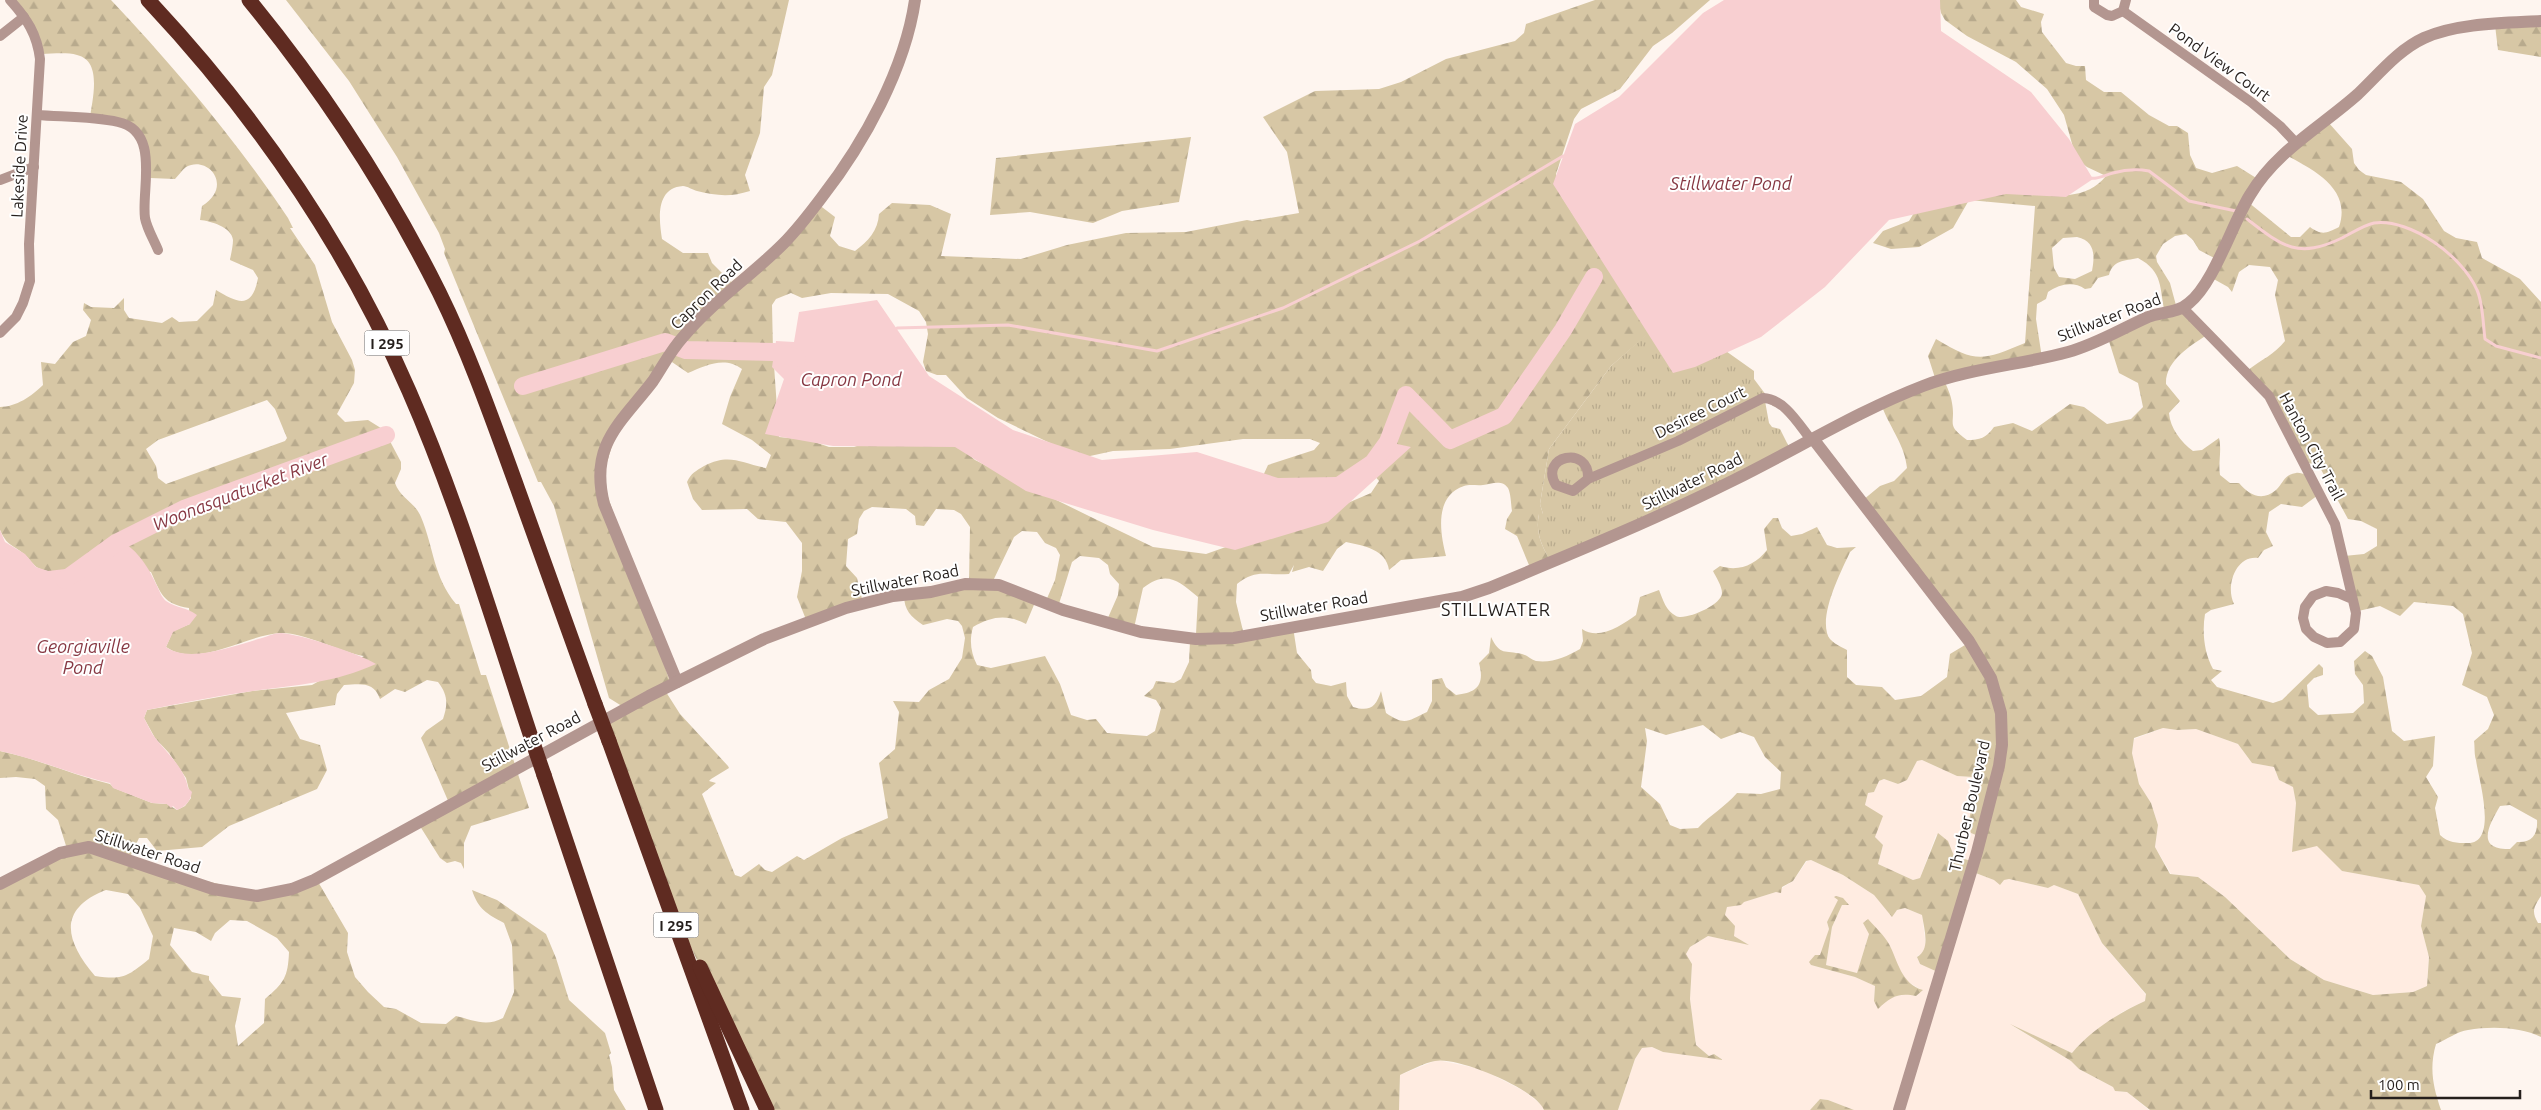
<svg xmlns="http://www.w3.org/2000/svg" width="2541" height="1110" font-family="Ubuntu,sans-serif">
<style>
.built{fill:#ffece1;fill-rule:evenodd}
.grass{fill:url(#grass-tufts)}
.forest{fill:url(#forest-firs);fill-rule:evenodd}
.water{fill:#f8cfd1}
.lines{fill:none;stroke-linecap:round;stroke-linejoin:round}
.stream{stroke:#f8cfd1;stroke-width:3}
.river{stroke:#f8cfd1;stroke-width:18}
.minor{stroke:#b39690;stroke-width:10}
.tertiary{stroke:#b39690;stroke-width:12}
.motorway{stroke:#5f2b21;stroke-width:15}
.motorway-bridge{stroke:#5f2b21;stroke-width:15}
.labels{text-anchor:middle;dominant-baseline:central;stroke-width:4;stroke-linejoin:round;paint-order:stroke}
.shield{fill:#fff;stroke:#666260;stroke-width:1}
.shield-label{font-size:15px;font-weight:bold;fill:#251f1c}
.street-label{font-size:16px;fill:#251f1c;stroke:#fff}
.water-label{font-size:18px;font-style:italic;fill:#873843;stroke:#fff}
.neighbourhood-label{font-size:18px;letter-spacing:1px;fill:#251f1c;stroke:#fff}
</style>
<defs>
<pattern id="grass-tufts" width="24" height="20" patternUnits="userSpaceOnUse" patternTransform="scale(1.25)"><rect width="24" height="20" fill="#d7c7a5"/><path d="M3 7l-1-3M5 7V3M7 7l1-3M15 17l-1-3M17 17v-4M19 17l1-3" fill="none" stroke="#b8aa8d"/></pattern>
<pattern id="forest-firs" width="22" height="20" patternUnits="userSpaceOnUse" patternTransform="scale(1.25)"><rect width="22" height="20" fill="#d7c7a5"/><path d="M5 1l3.5 6h-7zM16 11l3.5 6h-7z" fill="#b8aa8d"/></pattern>
</defs>
<rect width="100%" height="100%" fill="#fef5ef"/>
<g class="built">
<polygon points="2163,728 2177,730 2196,729 2238,744 2252,763 2274,767 2279,780 2293,787 2296,803 2292,852 2317,845 2342,871 2419,885 2426,896 2421,926 2429,957 2427,986 2413,992 2373,995 2324,980 2290,959 2225,897 2198,877 2171,874 2155,847 2158,825 2151,803 2139,784 2132,753 2134,739"/>
<polygon points="1922,760 1957,776 1973,777 1978,788 1968,822 1981,836 1974,862 1954,856 1948,842 1936,835 1920,878 1913,880 1878,864 1883,845 1875,837 1865,805 1868,793 1874,792 1879,781 1884,779 1898,784 1907,780 1917,761"/>
<path d="M1811,860l32,15 31,20 18,21 5,-6 8,-2 17,7 4,32 -4,7 -5,2 3,9 53,-93 21,8 15,-1 39,9 6,-3 24,9 24,49 44,52 -1,6 -23,11 -43,33 -7,8 -61,-28 60,36 8,8 34,18 2,4 12,1 22,18h-295l-26,-10 -8,-1 -10,11h-192l17,-51 7,-11 10,-1 11,5 59,7 -8,-5 -5,2 -13,-11 -6,-46 2,-35 -6,-10 4,-7 18,-11 39,8 -13,-8 -9,-21 2,-8 49,-15 17,-11 14,-20zM1835,897l13,8h-6l-10,22 -6,38 31,8 12,-39 19,8 9,24 11,16 14,8 -6,6 -9,-2 -33,7 1,-15 -20,-9 -44,-12 4,-10h5l3,-3 6,-23 -2,-7 12,-22z"/>
<polygon points="1437,1060 1481,1069 1524,1091 1543,1106 1544,1110 1399,1110 1400,1075"/>
</g>
<path class="grass" d="M1648,333l75,16 31,22v8l21,28 -10,-6 4,22 3,4 8,2 11,22 -240,111c-9,-16 -16,-29 -12,-48h4l-3,-10 9,-55 62,-83z"/>
<g class="forest">
<path d="M12,0h99c64,68 125,140 177,218l5,10h-3l25,37 17,57 20,38 3,10 -1,13 -17,31 8,8 23,-2 16,10 17,32v7l-6,14c5,15 20,19 26,34 13,31 12,59 35,87h3l22,71h5l43,133 -58,18 -7,17v26l-3,-6 -6,-2 -8,2 -7,-5 -22,-35 31,-20 -28,-65 5,-7 17,-12c5,-15 5,-24 -5,-37l-11,-2 -22,12 -10,-3 -15,10c-6,-18 -20,-15 -36,-14l-7,9 -2,11 -49,8 14,26 20,6 7,25 -10,19 -88,37 -27,21 -45,4 -10,-13h-8l-9,19 24,11 97,24 66,-12 31,53 -1,19 8,25 13,15 16,15 12,2 25,14 25,1 10,-8c17,4 30,11 47,2l11,-26 -2,-47 -8,-22c-17,-9 -26,-14 -32,-33l25,10 49,34 10,24 13,42 36,33 6,20 -2,2 3,12 2,23 12,20h-626v-224l67,-37 -9,-29 -12,-11 -1,-23 -10,-7 -19,-2 -16,1v-27c38,8 73,24 110,33l4,4 38,15 15,1 10,6 8,-4 6,-8 -5,-20 -17,-25 -14,-15 -11,-20 3,-8 105,-19 60,-6 52,-29c-24,-4 -61,-24 -84,-23 -34,2 -82,36 -114,14l7,-16 17,-7 -1,-16c-26,-4 -28,-14 -38,-36l-54,-15c-16,11 -40,20 -59,11 -5,-3 -9,-10 -14,-14 -12,-10 -17,-8 -24,-24v-123c16,0 32,-11 43,-22l-2,-23 14,2 18,-22 13,-6 5,-16 -8,-10 1,-7 7,4 23,1 10,-10v12l5,8 33,5 10,-6 7,5 18,-1 16,-16 3,-15c22,13 36,20 42,-12l-5,-8 -23,-10c1,-6 3,-14 3,-20 -1,-13 -23,-19 -33,-20l2,-14c32,-20 6,-51 -16,-39 -4,3 -7,8 -11,12l-25,-1 -5,-30 -18,-23 -37,-7c2,-18 13,-57 -13,-63 -11,-3 -25,-1 -35,-1zM267,400l8,9 12,29 -2,3 -119,43 -8,-6 -2,-12 -10,-17 12,-9zM106,890l22,4 12,14 13,28 -4,23c-22,18 -26,21 -54,17 -30,-35 -38,-67 11,-86zM230,920l17,1 30,17 12,14c-1,25 -5,31 -24,47l-1,24 -26,23 -3,-20 6,-28 -19,-2 -13,-16v-4l-17,-4 -22,-27 4,-17 22,4 15,9 4,-8z"/>
<path d="M286,0h503l-17,75 -8,12 -4,46 -15,42 5,16c-19,6 -33,5 -53,0 -4,-1 -10,-5 -14,-5 -28,2 -24,34 -21,53l21,14h25l4,10 19,19 38,-30 45,-51 21,16 -5,19 9,10 16,5c13,-10 23,-20 24,-37l13,-11 38,2 21,9 -10,42 80,3 46,-14 59,-12 60,-1 61,-12 5,1 47,-8 -12,-61 -24,-35 52,-26 64,-2 22,-7 45,-23 69,-18 9,-8 2,-9 69,-24h115l-38,33 -19,13 -33,43 -39,20 -7,10 -18,55 4,20 89,139 -38,33 -62,83 -9,55 3,10h-4c-4,19 3,32 12,48l-20,8 -14,-34 -12,-7 2,-10 5,-8c-1,-6 -1,-17 -4,-23 -6,-9 -17,-4 -25,-3 -6,1 -13,-1 -19,1 -30,10 -24,47 -18,70l-45,4 -12,10c-3,-21 -25,-24 -43,-28l-9,7 -14,22 -14,-4 -17,5 2,-7 -5,9c-24,2 -32,-6 -52,10l-1,18 8,33 49,-8 4,26 14,17 1,8 4,5 15,3 15,-4 1,14 6,11c17,5 23,0 28,-16l5,22c19,13 22,8 41,-1l5,-11v-21l10,-2 4,9 10,8c21,-2 29,-10 23,-32l10,-10 2,-16c9,19 14,13 31,17 5,1 9,6 14,7 17,2 30,-4 44,-12l3,-8 -1,-12c17,12 40,-4 54,-14l4,-18 19,-7c4,10 7,21 17,26 9,5 46,-11 46,-23 0,-7 -6,-16 -9,-22l7,-5c19,6 35,-1 47,-16l-3,-21 9,-11h5l4,10 9,8 11,-2 15,-7 10,18 10,3 19,-1 -6,5c-9,20 -29,58 -23,81 2,9 13,13 20,17v27l9,8 26,2 13,13 26,-4 26,-19 3,-23 20,-12 -107,-142 17,-14 14,-5 13,-13c-2,-22 -16,-39 -24,-59l53,-28 -8,-25 8,-17c40,24 46,22 89,4l10,-137 -66,-6 -16,28 -34,19 -28,2 -18,-6 10,-12 26,-10 11,-18 56,-19 93,11c16,-2 27,-7 37,-19l-19,-9 -11,-9 -12,-43 -17,-26 -31,-27 -49,-26 -22,-16 -4,-7 -3,-13h78l5,7 23,7 -3,8 1,10 24,31 10,3h9l1,14 18,12h17l28,23 20,11h8l11,7 2,22 6,13 16,5 25,-7 24,15 -13,21 43,35h9l10,-10c12,9 17,6 29,0 13,-38 -25,-57 -53,-72l42,-33 24,27 2,14 5,7 7,5 35,7 22,17 21,32 12,7 21,4 5,16 38,21 21,23v594c-7,11 -10,15 -3,27h3v114c-20,-10 -50,-11 -73,-7 -10,1 -22,10 -32,14 -7,24 -3,43 5,66h-291l-23,-18 -12,-1 -2,-4 -34,-18 -8,-8 -61,-37 62,29c19,-23 47,-40 73,-52l1,-7 -44,-51 -24,-49 -24,-9 -6,3 -39,-9 -5,1 -4,5 -6,-5 -21,-8 -33,101 -20,-9 -3,-7c14,-8 7,-28 5,-42l-17,-7 -8,2 -5,7 -18,-22 -31,-20 -32,-15 -5,1 -13,20 -11,6 -1,6 -5,-1 -32,10 -3,3 -14,2 -2,8 10,11 -1,10 15,9 -41,-9 -18,11 -4,7 6,10 -2,35 6,46 13,11 5,-2 9,6 -60,-8 -11,-5 -10,1 -7,11 -17,51h-74c-8,-21 -87,-54 -109,-49 -11,2 -24,9 -35,14l-1,35h-632l-92,-197 -71,-188 21,-17 -16,-10 -55,-192 -13,-24h-3l-2,-5 -92,-224 1,-4 -6,-16 -42,-76 -48,-76zM2186,234l7,6 6,10 19,10 -8,17 18,10 4,5 7,-20 10,-7 21,2 8,13 -3,15 10,46c-10,13 -24,19 -37,29l58,93 12,1 30,55 13,2 16,8v17l-13,8 -20,2 10,56 26,-6 20,10 14,-14 39,4 10,8 9,39 -10,32 25,12 7,18 -6,14 -14,12c1,6 0,13 2,19 2,17 23,83 -8,83 -12,0 -19,0 -28,-8l-5,-27 3,-11 -12,-20 7,-11 2,-30 -31,5 -12,-10 -9,-54 -11,-21 -7,-5 -11,10 1,13 8,11 1,18 -11,10 -35,2 -9,-8 -2,-22 7,-7 9,-3v-7l-4,-4 -37,36 -9,3 -56,-16 -6,-7 11,-9 -9,-2c-9,-16 -11,-37 -8,-55l6,-4 23,-6c-9,-18 2,-49 24,-46l6,-8 9,-4 -7,-14 3,-20 12,-8 21,3 20,-15 -7,-13c-6,-2 -13,-7 -19,-6 -13,2 -12,10 -20,17 -14,12 -27,5 -37,-7h-9l-10,-8c-2,-13 2,-24 -1,-37l-17,12 -9,1c-12,-9 -23,-23 -24,-38l11,-12 -14,-17c-1,-23 24,-38 41,-49l-30,-26 -7,-26 -13,-21 -1,-6 7,-12 12,-8zM2077,237c18,4 18,18 15,34l-17,8 -16,-2 -5,-9 -2,-20 11,-10zM2138,258c26,14 21,30 27,55l-57,25 11,35 19,10 5,24 -12,12 -24,5 -23,-17 -14,-3 -38,27 -19,-8 -19,4c-8,11 -14,13 -27,13 -22,-16 -11,-15 -15,-37 -1,-8 -5,-16 -8,-23l98,-22 -6,-39 1,-15 9,-5 2,-7c12,-8 25,-11 37,-3l6,-1 7,-10 11,-3c4,-15 15,-14 29,-17zM791,293l11,5 29,-5 57,1 31,17 7,11 2,12 -5,28 3,9 11,4h9l21,23 31,20 79,38h13l23,-5 57,-2 73,-10h67l10,4 -6,7 -46,15 -6,13 55,1 57,-4 5,6 -8,12 -35,15 -130,46 -53,-7 -58,-28 -120,-59 -44,-39 -77,26h-25l-20,-7 -30,-3 -6,-86 -1,-46 4,-6zM669,360l19,13c18,-8 37,-17 54,-4l-12,28 -8,27 30,16 19,15 -5,13c-26,-5 -36,-15 -62,-2 -8,5 -13,7 -17,16l6,17 9,11 45,-1 11,10 28,3 16,21v28l-5,26 10,25 56,-19 -6,-25 -11,-12 2,-27 9,-5 2,-15 5,-8 8,-4 34,2 9,7 1,9 8,1 12,-17 18,1 7,4 9,13 -1,56 -65,12c0,15 7,22 19,30l24,-6 11,2 4,5 3,12 -3,20 -13,21 -20,11 -10,12 -26,-1 6,11 -4,37 -16,14 9,55 -46,20 -38,22 -7,-4 -25,16 -7,-2 -6,-6 -18,13 -6,-2 -33,-81 14,-11 -7,-2 2,-2 18,-11 -1,-2 -48,-52 -14,-22 4,-10 -68,-203 16,-53zM1022,531l15,1 8,11 11,5 4,7 -5,25 -10,23 13,4 14,-45 8,-6 19,2 9,7 2,9 9,10 -1,11 -11,25 27,8 9,-40c23,-18 35,-8 55,9l-2,37 -6,7 -1,21 -8,17 -7,4 -18,-2 -3,7 -9,8 12,4 5,8 -6,23 -8,5 -40,-3 -11,-14 -9,1 -16,-5 -11,-31 -15,-28 -54,12 -14,-3c-6,-12 -8,-24 -4,-38 19,-11 34,-13 53,-3l10,-24 -44,-17 22,-46zM1703,725l18,14 19,-7 14,5 11,20 16,15 -1,17 -19,5 -24,-1c-12,14 -27,22 -39,35l-18,1 -10,-4 -10,-21 -19,-17 6,-46 -2,-13 21,7zM2163,728l14,2 19,-1 42,15 14,19 22,4 5,13 14,7 3,16 -4,49 25,-6 25,25 77,14 7,11 -5,30 8,31 -2,29 -14,6 -40,3 -49,-15 -34,-21 -65,-62 -27,-20 -28,-3 -15,-27 3,-22 -7,-22 -12,-19 -7,-31 2,-15zM1922,760l35,16 16,1 5,11 -10,34 3,11 10,4 -6,25 -21,-6 -6,-15 -10,-8 -18,45 -7,2 -35,-16 5,-19 -8,-8 8,-21 -18,-11 3,-12 6,-1 5,-11 5,-2 14,5 9,-4 10,-19zM2510,805l27,15c1,14 -5,23 -20,22l-7,7c-35,1 -21,-24 -10,-43z"/>
<polygon points="2541,21 2541,57 2498,50 2495,25"/>
<polygon points="1191,137 1179,202 1122,211 1093,223 1030,212 990,215 996,158"/>
<path d="M1836,896l7,2 6,7h-7l-10,22 -6,38 31,8 12,-39 -6,-11 5,-4c7,8 16,16 21,25 9,17 12,40 34,46l-7,6c-17,-4 -26,1 -38,13l-4,-8 1,-15 -20,-9 -44,-12 -2,-3 6,-7h5l9,-26 -2,-7 11,-22 -4,-3z"/>
<polygon points="1820,1099 1828,1100 1854,1110 1810,1110"/>
</g>
<g class="water">
<polygon points="1724,0 1940,0 1941,31 2031,92 2069,139 2093,179 2066,197 2006,194 1889,220 1825,287 1761,337 1695,367 1673,373 1553,184 1575,124 1619,97 1703,13"/>
<polygon points="877,300 929,376 1013,430 1102,460 1197,452 1278,478 1336,477 1388,442 1411,447 1328,522 1235,550 1153,530 1026,491 955,447 833,446 765,434 784,379 772,367 776,341 794,342 799,312"/>
<path d="M0,530l5,12 20,12 11,13 12,4 35,-4 33,-28c19,7 32,27 40,45 3,5 5,13 10,17 10,7 21,6 31,14l-7,9 -17,8 -7,15c23,17 71,-2 96,-9 6,-2 13,-5 19,-5 19,1 79,21 95,31 -42,19 -79,21 -123,27 -36,5 -71,12 -106,19l-3,8c4,7 7,15 12,21 12,15 29,30 32,49l4,4c-2,10 -6,14 -15,18l-4,-4 -2,2 -4,-4 -15,-1 -39,-15 -3,-5c-37,-8 -72,-24 -110,-32z"/>
</g>
<g class="lines">
<g class="stream">
<path d="M2089,178c8,2 16,-3 24,-5 11,-3 25,-4 36,-2l40,30 47,10"/>
<path d="M2247,219c36,28 51,40 95,19 10,-5 22,-13 32,-15 37,-5 89,34 103,67 6,13 6,34 8,49l11,7 45,12"/>
<polyline points="895,330 897,328 1008,325 1157,351 1283,308 1420,241 1563,156 1566,157"/>
</g>
<g class="river">
<polyline points="523,386 665,342 686,350 774,352 797,358"/>
<polyline points="1375,460 1388,442 1406,395 1450,440 1504,416 1563,330 1594,277"/>
<polyline points="65,580 116,543 184,509 386,435"/>
</g>
<g class="minor">
<polyline points="2094,0 2094,7 2107,15 2112,16 2123,11 2126,0"/>
<polyline points="2123,11 2251,102 2280,126 2295,142"/>
<polyline points="0,36 24,17"/>
<path d="M37,115c26,2 55,1 81,7 43,9 23,68 27,96 2,11 9,22 13,32"/>
<polyline points="0,180 34,167"/>
<polyline points="2183,308 2269,396 2335,524 2356,613 2354,629 2340,642 2327,643 2314,637 2306,629 2303,618 2305,607 2313,596 2326,591 2338,593 2352,599"/>
<path d="M0,333l16,-16 7,-14 7,-22 -1,-37 11,-185c-3,-25 -13,-40 -30,-59"/>
<path d="M1588,479c2,-35 -50,-23 -32,6l17,6 15,-12 90,-38 85,-43c22,1 36,27 49,43"/>
</g>
<g class="tertiary">
<polyline points="1814,440 1969,641 1991,678 2001,713 2002,745 1999,766 1977,852 1899,1110"/>
<path d="M677,682l-73,-178c-15,-60 17,-81 49,-123 10,-15 18,-31 30,-44 29,-35 68,-61 100,-93 14,-14 27,-31 39,-47 42,-54 83,-128 93,-197"/>
<path d="M0,884l60,-31 29,-6 124,42 44,7 35,-7 22,-9 335,-184 115,-57 82,-31 47,-12 38,-4 34,-8 34,1 64,25 78,22 55,7 38,-1 228,-41 27,-9c82,-34 165,-68 245,-108 63,-31 124,-69 189,-94 48,-18 97,-21 145,-34 29,-8 53,-23 80,-35 13,-5 30,-4 41,-14 25,-20 43,-79 61,-108 26,-44 71,-68 108,-101 21,-20 40,-44 66,-56 33,-15 81,-15 117,-17"/>
</g>
<g class="motorway">
<path d="M148,0c108,115 198,246 261,391 49,112 84,231 122,346"/>
<path d="M249,0c74,90 138,188 190,292 31,63 54,129 78,195 26,72 52,144 78,217"/>
<polyline points="609,741 742,1110"/>
<polyline points="544,775 656,1110"/>
<polyline points="700,967 767,1110"/>
</g>
<g class="motorway-bridge">
<polyline points="595,704 609,741"/>
<polyline points="531,737 544,775"/>
</g>
</g>
<g class="labels">
<g class="shield">
<rect x="364.5" y="330.5" width="45" height="25" rx="4"/>
<rect x="653.5" y="912.5" width="45" height="25" rx="4"/>
</g>
<g class="shield-label">
<text x="387" y="343">I 295</text>
<text x="676" y="925">I 295</text>
</g>
<g class="street-label">
<text transform="translate(2220 62) rotate(36)">Pond View Court</text>
<text transform="translate(19 166) rotate(-87)">Lakeside Drive</text>
<text transform="translate(706 294) rotate(-44)">Capron Road</text>
<text transform="translate(2109 317) rotate(-21)">Stillwater Road</text>
<text transform="translate(1700 412) rotate(-26)">Desiree Court</text>
<text transform="translate(2312 446) rotate(62)">Hanton City Trail</text>
<text transform="translate(1692 481) rotate(-26)">Stillwater Road</text>
<text transform="translate(905 580) rotate(-11)">Stillwater Road</text>
<text transform="translate(1314 606) rotate(-10)">Stillwater Road</text>
<text transform="translate(531 741) rotate(-28)">Stillwater Road</text>
<text transform="translate(1969 806) rotate(-77)">Thurber Boulevard</text>
<text transform="translate(148 851) rotate(18)">Stillwater Road</text>
</g>
<g class="water-label">
<text x="1731" y="183">Stillwater Pond</text>
<text x="851" y="379">Capron Pond</text>
<text transform="translate(240 491) rotate(-21)">Woonasquatucket River</text>
<text x="83" y="646">Georgiaville<tspan x="83" dy="21">Pond</tspan></text>
</g>
<g class="neighbourhood-label">
<text x="1496" y="609">STILLWATER</text>
</g>
</g>
<path d="M2371 1090v8h149v-8" fill="none" stroke="#251f1c" stroke-width="2.5"/>
<text x="2378" y="1090" font-size="15" fill="#251f1c" stroke="#ffffff" stroke-width="4" paint-order="stroke">100 m</text>
</svg>
